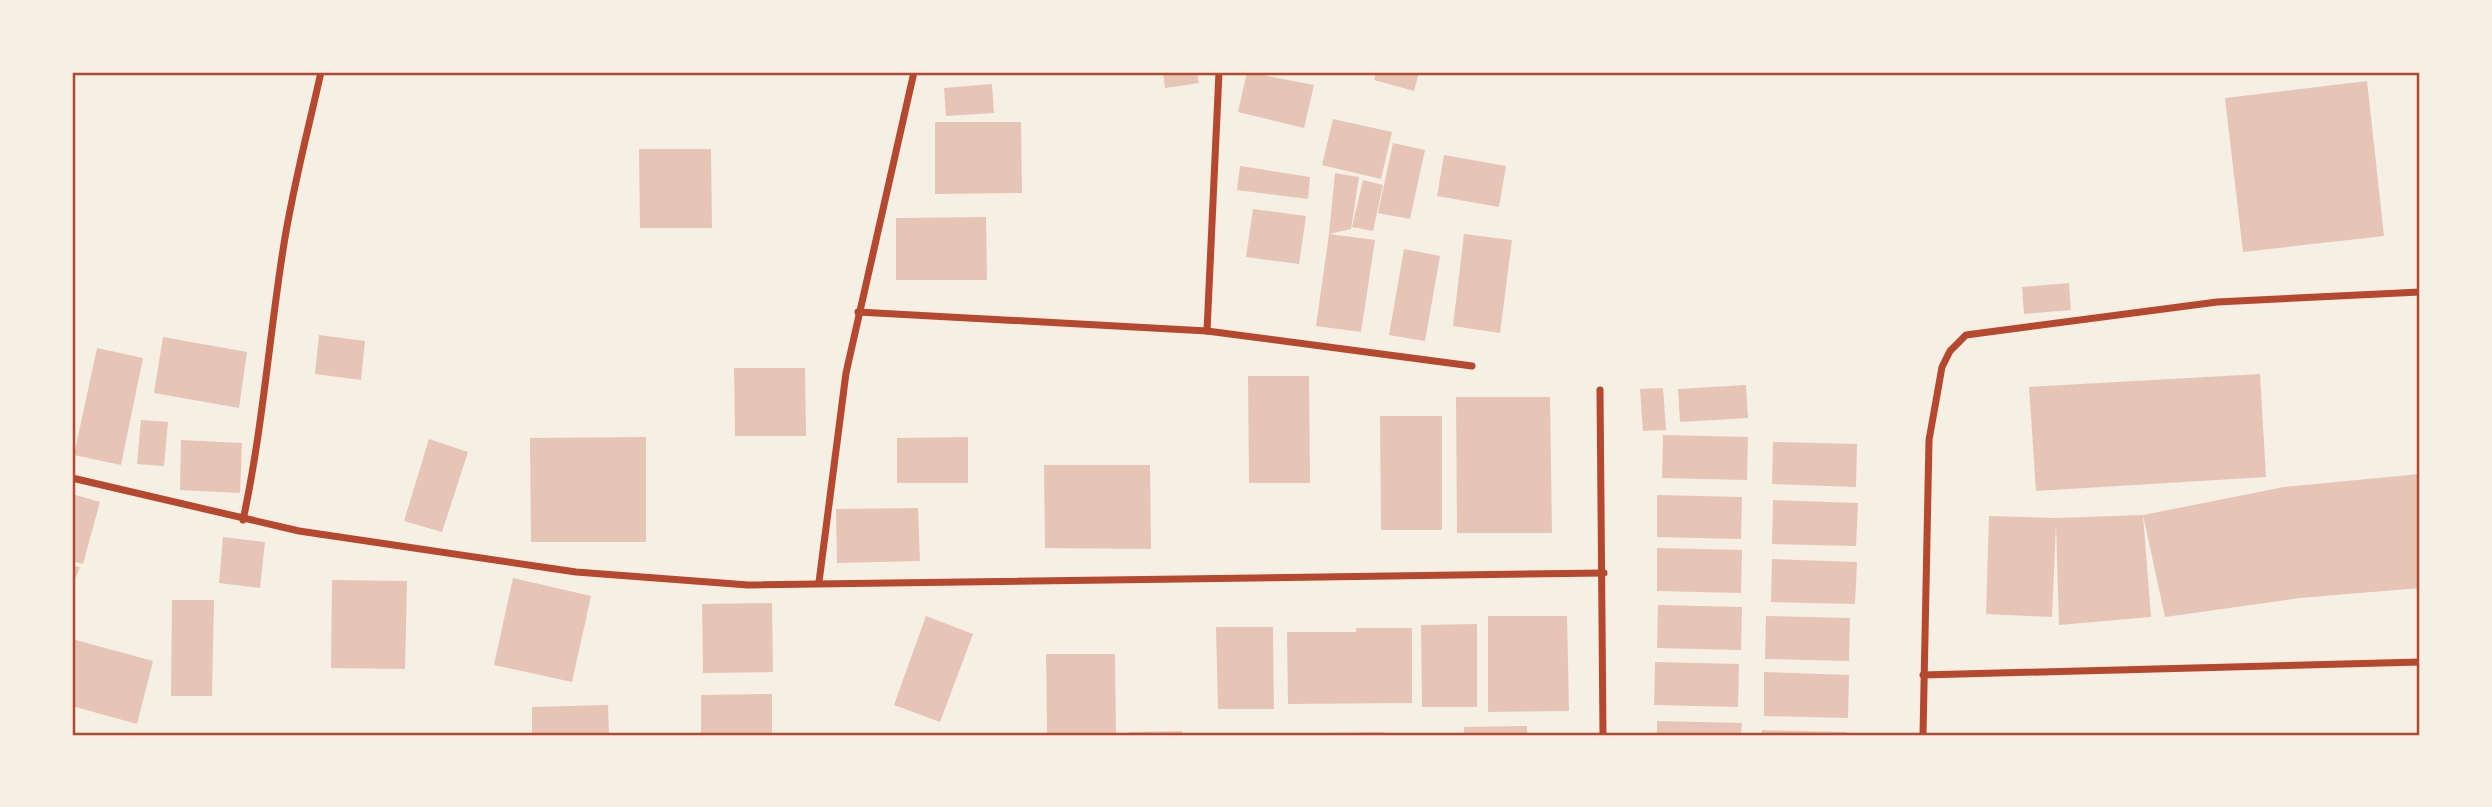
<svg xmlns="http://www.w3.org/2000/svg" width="2492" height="807" font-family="Rubik,sans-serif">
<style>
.building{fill:#e6c5b7}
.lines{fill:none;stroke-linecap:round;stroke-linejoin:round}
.minor{stroke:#b5482f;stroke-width:7}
.neatline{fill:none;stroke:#b5482f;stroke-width:2.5}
</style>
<rect width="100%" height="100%" fill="#f6efe4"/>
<g class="building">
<polygon points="1163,72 1197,72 1199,83 1165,88"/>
<polygon points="1247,72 1314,85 1304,128 1238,112"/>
<polygon points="1376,72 1419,72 1414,91 1374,80"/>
<polygon points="2367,81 2384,236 2243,252 2225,98"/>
<polygon points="992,84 994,113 946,116 944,88"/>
<polygon points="1333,119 1392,132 1381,179 1322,165"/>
<polygon points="935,122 1021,122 1022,193 935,194"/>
<polygon points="1393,143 1425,150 1410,219 1378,213"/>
<polygon points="639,149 711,149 712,228 640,228"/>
<polygon points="1444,155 1506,166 1499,207 1437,196"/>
<polygon points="1240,166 1310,177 1308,199 1237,190"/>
<polygon points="1335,173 1359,177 1351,229 1329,234"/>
<polygon points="1363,180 1383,185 1373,231 1352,227"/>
<polygon points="1253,209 1306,216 1299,264 1246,257"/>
<polygon points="986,217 987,280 896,280 896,218"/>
<polygon points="1329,234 1375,240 1361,332 1316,326"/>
<polygon points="1464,234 1512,240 1500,333 1453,326"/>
<polygon points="1404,249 1440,256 1425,341 1389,335"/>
<polygon points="2069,283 2071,310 2024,314 2022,287"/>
<polygon points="319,335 365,341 361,380 315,374"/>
<polygon points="163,337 247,352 239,408 154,393"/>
<polygon points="97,348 143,358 121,465 74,455"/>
<polygon points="734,368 805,368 806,436 735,436"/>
<polygon points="2260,374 2266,477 2036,491 2029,387"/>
<polygon points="1248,376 1309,376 1310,483 1249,483"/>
<polygon points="1746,385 1748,418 1680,422 1678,389"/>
<polygon points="1663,388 1666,430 1643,431 1640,389"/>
<polygon points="1456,397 1550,397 1552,533 1457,533"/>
<polygon points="1380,416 1442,416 1442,530 1381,530"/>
<polygon points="141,420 168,422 164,466 137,464"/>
<polygon points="1663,435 1748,437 1747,480 1662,478"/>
<polygon points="646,437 646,542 531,542 530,438"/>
<polygon points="968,437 968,483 897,483 897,438"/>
<polygon points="429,439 468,452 442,532 404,521"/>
<polygon points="181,440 242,443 240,493 180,490"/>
<polygon points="1773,442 1857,444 1856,487 1772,484"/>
<polygon points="1044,465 1150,465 1151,549 1045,548"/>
<polygon points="2420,474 2420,588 2300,598 2165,617 2143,515 2284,487"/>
<polygon points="72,494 100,502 83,564 72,561"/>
<polygon points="1657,495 1742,497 1741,539 1657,537"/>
<polygon points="1773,500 1858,503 1856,546 1772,544"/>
<polygon points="918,508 920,561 837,563 836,509"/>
<polygon points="2143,515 2151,617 2059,625 2056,524 2052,617 1986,614 1989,516 2055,518"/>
<polygon points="223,537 265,542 260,588 219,583"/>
<polygon points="1657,548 1742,550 1741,593 1657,591"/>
<polygon points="1772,559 1857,562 1855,604 1771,602"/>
<polygon points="72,566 80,567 72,587"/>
<polygon points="513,578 591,596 572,682 494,665"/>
<polygon points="332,580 407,581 405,669 331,668"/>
<polygon points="172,600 214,600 212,696 171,696"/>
<polygon points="772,603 773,672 703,673 702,604"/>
<polygon points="1658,605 1742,607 1741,650 1657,648"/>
<polygon points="926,616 973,634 940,722 894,705"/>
<polygon points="1488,616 1567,616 1569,711 1488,712"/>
<polygon points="1766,616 1850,618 1849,661 1765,659"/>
<polygon points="1477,624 1477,707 1422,707 1421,625"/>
<polygon points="1216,627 1273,627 1274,709 1218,709"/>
<polygon points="1356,628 1412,628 1412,703 1288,704 1287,632 1356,632"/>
<polygon points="72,639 153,661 137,724 72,706"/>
<polygon points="1046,654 1115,654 1116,735 1047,735"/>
<polygon points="1655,662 1739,664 1738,707 1654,705"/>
<polygon points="1764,672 1849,675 1848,718 1764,716"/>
<polygon points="772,694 772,735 701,735 701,695"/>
<polygon points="608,705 609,735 532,735 532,707"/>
<polygon points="1657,721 1742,723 1741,735 1657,735"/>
<polygon points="1527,726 1527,735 1464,735 1464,727"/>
<polygon points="1762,730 1846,732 1846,735 1762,735"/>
<polygon points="1182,731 1182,735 1129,735 1129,732"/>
<polygon points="1383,732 1383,735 1329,735 1329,733"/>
</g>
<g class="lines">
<g class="minor">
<polyline points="858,312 1207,331 1472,366"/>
<polyline points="1207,331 1219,72"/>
<polyline points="1600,390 1603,735"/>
<polyline points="72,478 299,531 576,572 748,585 1604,573"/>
<path d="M243,520c19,-87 26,-181 40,-270 9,-60 25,-119 38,-178"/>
<polyline points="819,582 846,373 914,72"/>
<polyline points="1923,675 2420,662"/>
<polyline points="1923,735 1929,440 1942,367 1950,351 1966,335 2217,302 2420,292"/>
</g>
</g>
<rect width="2492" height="807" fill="none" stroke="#f6efe4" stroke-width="147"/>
<rect x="74" y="74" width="2344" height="660" class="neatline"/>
</svg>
